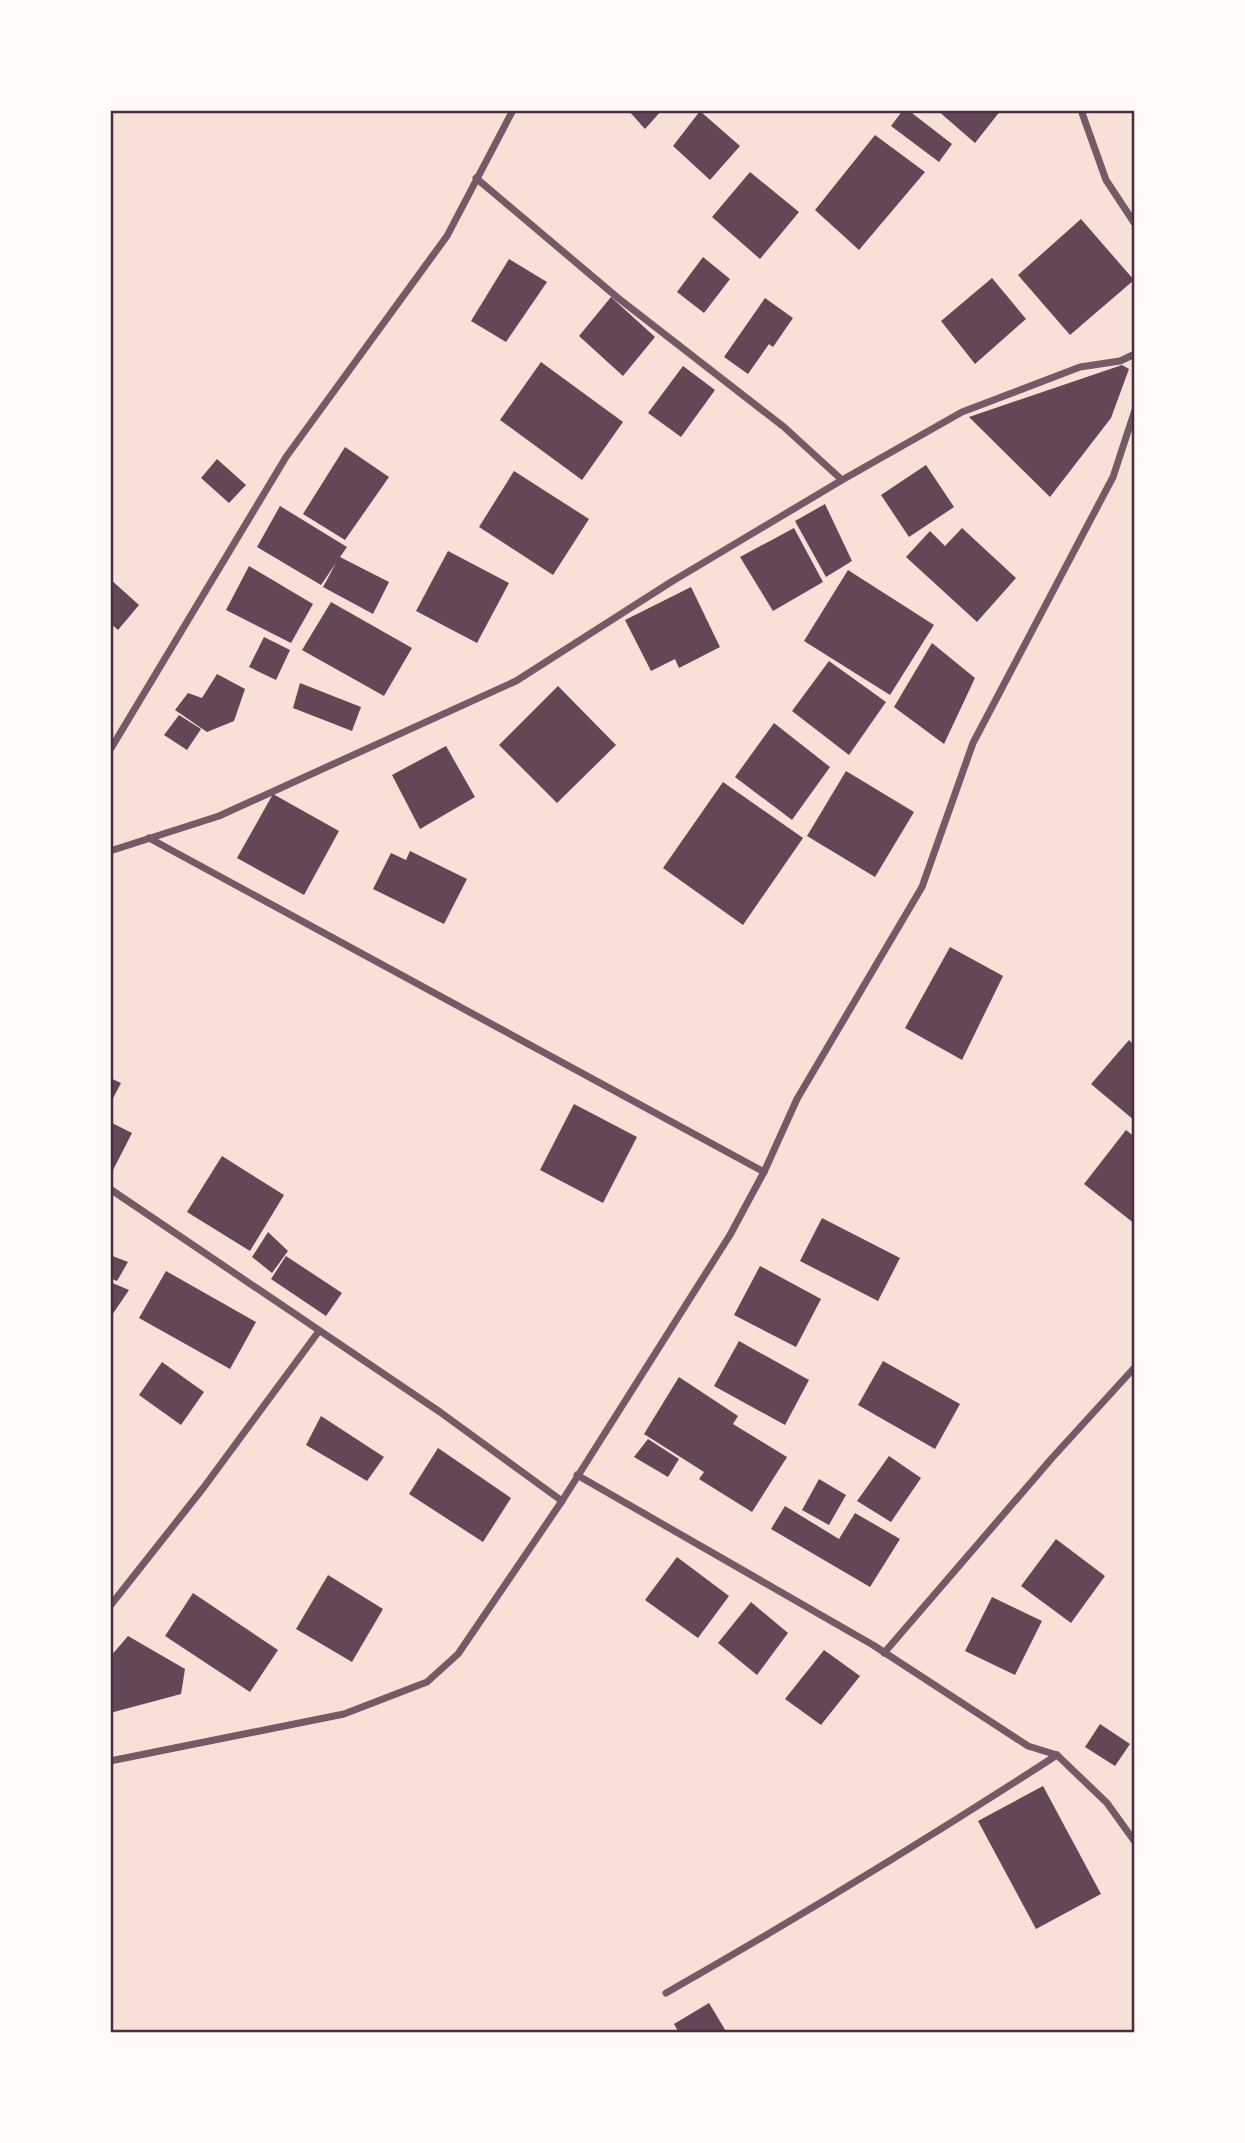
<svg xmlns="http://www.w3.org/2000/svg" width="1245" height="2143" font-family="'Alegreya Sans',sans-serif">
<style>
.building{fill:#644757}
.lines{fill:none;stroke-linecap:round;stroke-linejoin:round}
.minor{stroke:#755966;stroke-width:7}
.neatline{fill:none;stroke:#4a2c40;stroke-width:2.5}
</style>
<rect width="100%" height="100%" fill="#f7e1d7"/>
<g class="building">
<polygon points="628,110 662,110 645,129"/>
<polygon points="903,110 908,110 952,144 939,162 891,126"/>
<polygon points="937,110 1001,110 975,143"/>
<polygon points="700,111 740,146 710,180 673,146"/>
<polygon points="875,135 925,172 859,250 815,210"/>
<polygon points="750,172 799,212 760,259 712,217"/>
<polygon points="1081,219 1134,280 1070,335 1018,275"/>
<polygon points="703,257 730,279 704,313 677,292"/>
<polygon points="509,259 547,282 506,342 471,321"/>
<polygon points="992,278 1026,319 975,364 941,321"/>
<polygon points="611,297 655,337 623,376 579,336"/>
<polygon points="765,298 793,318 773,347 769,344 748,374 724,357"/>
<polygon points="541,362 623,422 582,480 500,420"/>
<polygon points="1122,365 1129,369 1111,418 1050,497 969,417"/>
<polygon points="683,366 715,390 681,437 648,413"/>
<polygon points="345,447 389,477 345,540 303,514"/>
<polygon points="217,459 246,485 229,503 201,478"/>
<polygon points="926,465 954,507 909,537 881,495"/>
<polygon points="514,471 589,519 553,575 479,527"/>
<polygon points="825,504 852,561 826,577 795,521"/>
<polygon points="280,506 347,547 340,557 389,582 373,614 323,587 336,563 321,585 257,547"/>
<polygon points="794,528 823,582 773,611 740,557"/>
<polygon points="962,528 1016,578 977,622 906,557 930,531 945,546"/>
<polygon points="448,551 509,583 477,643 416,611"/>
<polygon points="249,566 313,604 291,643 226,610"/>
<polygon points="848,570 934,625 890,695 804,641"/>
<polygon points="110,579 139,605 118,630 110,623"/>
<polygon points="691,587 720,647 679,668 675,659 651,671 625,620"/>
<polygon points="331,602 412,648 384,696 302,650"/>
<polygon points="264,637 290,650 276,680 249,667"/>
<polygon points="932,643 975,678 944,744 894,707"/>
<polygon points="829,661 886,702 849,755 792,711"/>
<polygon points="217,674 245,689 234,721 207,732 175,710 188,693 202,698"/>
<polygon points="300,683 361,707 352,731 293,708"/>
<polygon points="558,686 616,745 557,803 499,745"/>
<polygon points="179,715 201,729 187,750 164,735"/>
<polygon points="774,723 830,767 792,820 735,777"/>
<polygon points="446,746 475,797 420,829 392,775"/>
<polygon points="846,771 914,812 875,877 807,836"/>
<polygon points="723,782 803,838 743,925 663,868"/>
<polygon points="273,794 339,831 304,895 237,858"/>
<polygon points="410,851 467,879 444,924 373,889 391,853 406,860"/>
<polygon points="950,947 1003,976 962,1060 905,1028"/>
<polygon points="1129,1040 1135,1046 1135,1121 1091,1084"/>
<polygon points="110,1078 121,1083 110,1104"/>
<polygon points="574,1104 637,1137 603,1203 540,1170"/>
<polygon points="110,1122 132,1133 110,1176"/>
<polygon points="1126,1130 1135,1137 1135,1224 1084,1184"/>
<polygon points="222,1156 284,1195 250,1251 187,1212"/>
<polygon points="822,1218 900,1258 878,1301 800,1261"/>
<polygon points="268,1232 288,1251 272,1273 252,1257"/>
<polygon points="110,1255 128,1262 117,1281 110,1278"/>
<polygon points="286,1256 342,1293 326,1316 271,1279"/>
<polygon points="760,1266 821,1299 796,1347 734,1315"/>
<polygon points="166,1271 256,1322 230,1369 139,1318"/>
<polygon points="110,1282 129,1290 110,1318"/>
<polygon points="739,1341 809,1380 785,1425 714,1386"/>
<polygon points="883,1361 960,1404 935,1449 858,1405"/>
<polygon points="162,1362 204,1392 181,1425 139,1395"/>
<polygon points="679,1377 738,1416 733,1424 787,1457 752,1512 699,1479 704,1472 644,1434"/>
<polygon points="321,1416 384,1457 367,1481 306,1445"/>
<polygon points="648,1439 679,1459 668,1477 634,1457"/>
<polygon points="438,1448 511,1498 483,1542 409,1494"/>
<polygon points="889,1456 921,1478 891,1522 857,1501"/>
<polygon points="819,1479 846,1495 829,1525 802,1510"/>
<polygon points="785,1506 839,1539 855,1513 900,1539 870,1587 771,1529"/>
<polygon points="1056,1539 1105,1576 1071,1623 1021,1586"/>
<polygon points="677,1557 729,1596 698,1638 645,1600"/>
<polygon points="328,1575 383,1609 352,1662 296,1629"/>
<polygon points="193,1593 278,1650 250,1692 165,1636"/>
<polygon points="992,1597 1042,1621 1015,1675 965,1651"/>
<polygon points="751,1602 788,1633 757,1675 718,1643"/>
<polygon points="128,1636 185,1669 181,1694 110,1713 110,1657"/>
<polygon points="824,1650 860,1676 821,1725 785,1699"/>
<polygon points="1100,1724 1130,1744 1115,1766 1085,1747"/>
<polygon points="1043,1786 1101,1894 1036,1929 978,1821"/>
<polygon points="709,2003 727,2033 679,2033 674,2024"/>
</g>
<g class="lines">
<g class="minor">
<polyline points="1081,110 1106,180 1135,224"/>
<polyline points="476,178 618,298 784,427 842,480"/>
<polyline points="110,750 286,457 447,236 513,110"/>
<polyline points="149,838 764,1172"/>
<polyline points="110,851 219,816 516,681 671,582 842,480 962,412 1080,367 1120,361 1135,354"/>
<polyline points="110,1189 440,1412 562,1501"/>
<polyline points="577,1475 873,1645 1028,1746 1057,1755 1107,1803 1135,1842"/>
<polyline points="110,1606 204,1487 319,1331"/>
<polyline points="884,1653 1052,1458 1135,1367"/>
<polyline points="110,1761 344,1714 427,1682 458,1654 562,1501 730,1235 764,1172 797,1099 922,887 973,743 1113,477 1135,410"/>
<path d="M666,1993c132,-75 263,-155 391,-238"/>
</g>
</g>
<rect width="1245" height="2143" fill="none" stroke="#fffaf5" stroke-width="224"/>
<rect x="112" y="112" width="1021" height="1919" class="neatline"/>
</svg>
